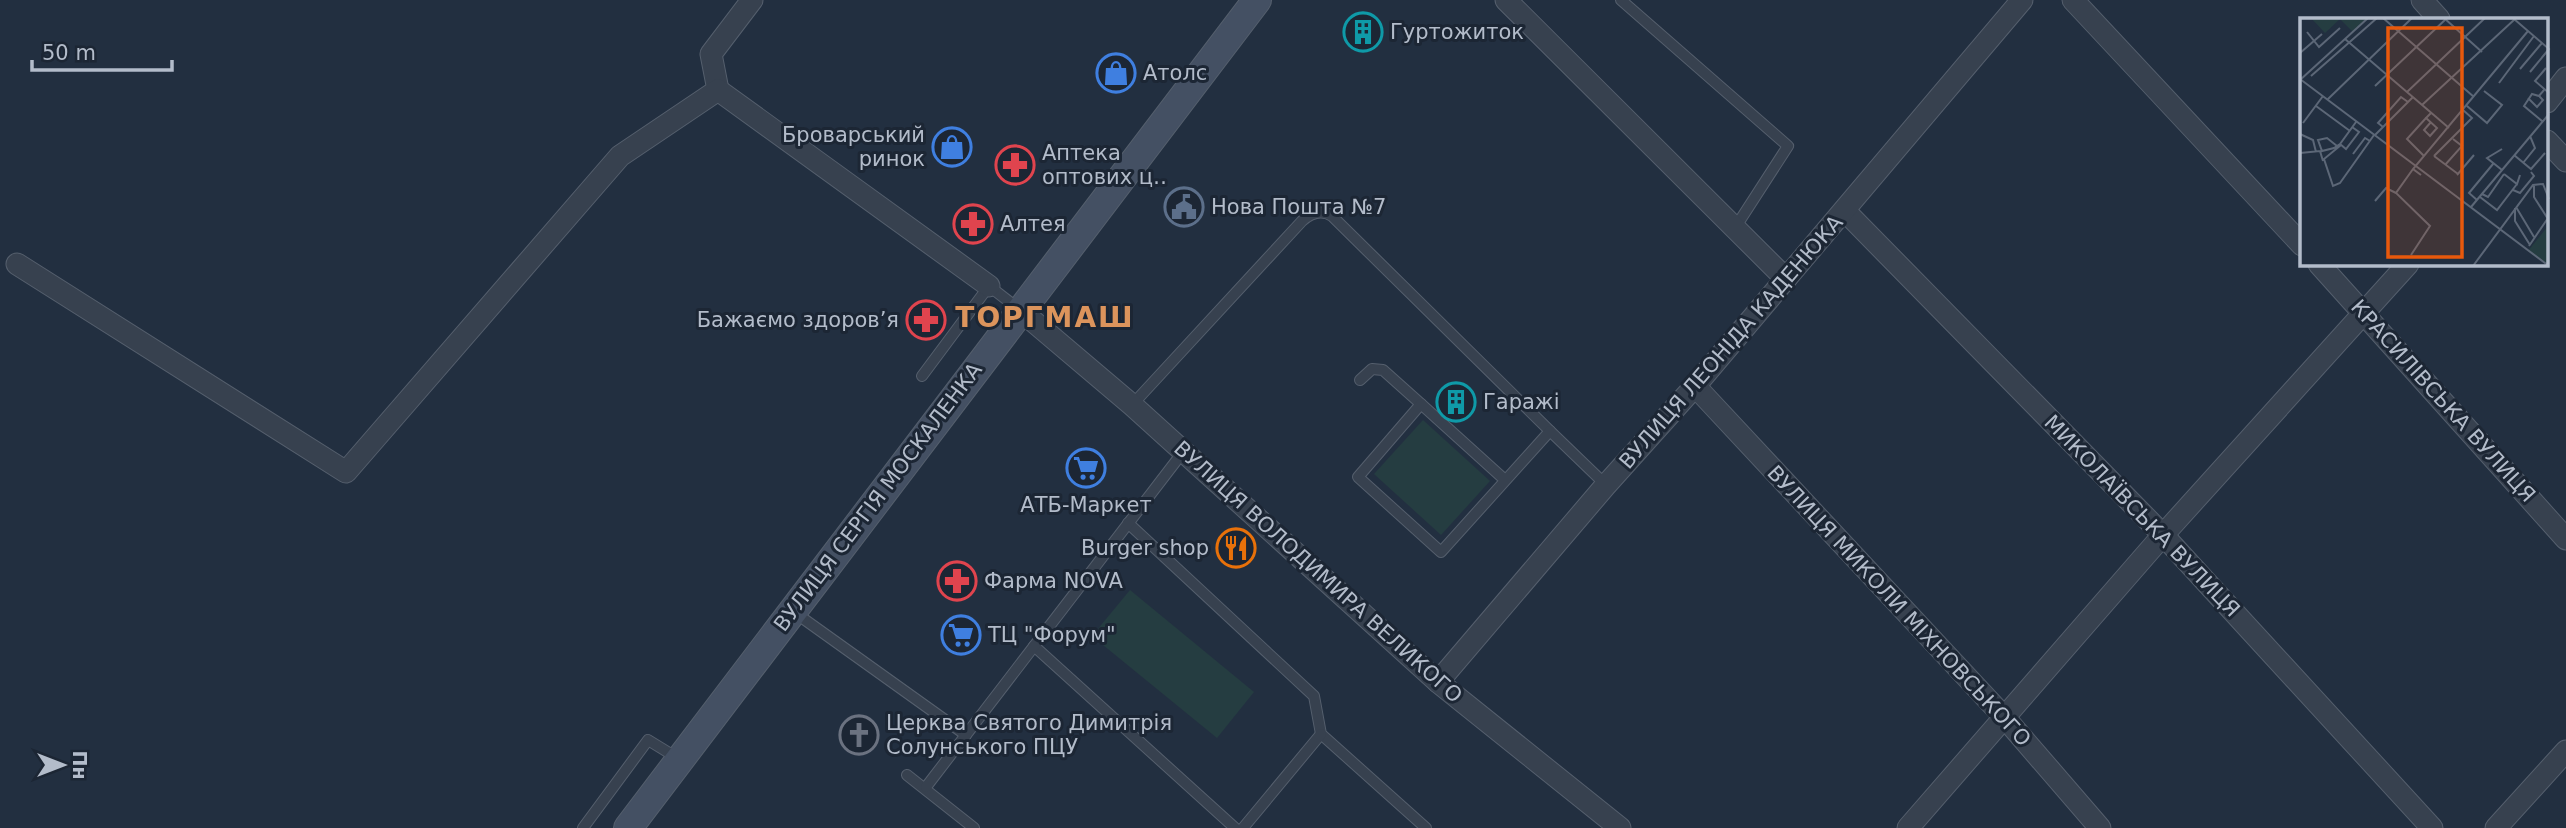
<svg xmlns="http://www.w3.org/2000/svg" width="2566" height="828" font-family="'DejaVu Sans',sans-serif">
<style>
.green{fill:#253d41}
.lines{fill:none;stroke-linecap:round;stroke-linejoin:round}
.lane-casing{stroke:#555f6d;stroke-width:12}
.street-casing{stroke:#555f6d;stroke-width:23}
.secondary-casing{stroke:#555f6d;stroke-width:30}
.lane{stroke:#37414f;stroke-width:10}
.street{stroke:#37414f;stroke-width:21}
.secondary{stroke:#445063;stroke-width:28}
.labels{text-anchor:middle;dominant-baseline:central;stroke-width:6;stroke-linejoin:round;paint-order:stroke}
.poi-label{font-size:21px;fill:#b3bcca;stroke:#1c2634;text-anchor:start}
.street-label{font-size:21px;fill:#b3bcca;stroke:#1c2634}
.district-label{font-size:28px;font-weight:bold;letter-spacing:2px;fill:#dc945c;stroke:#1c2634}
.inset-road{fill:none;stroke:#5c6777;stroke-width:2}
.view{fill:#e8590c;fill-opacity:0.15;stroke:#e8590c;stroke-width:3.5}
.inset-edge{fill:none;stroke:#b3bcca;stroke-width:3.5}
</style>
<rect width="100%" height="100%" fill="#222f40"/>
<g class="green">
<polygon points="1423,420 1490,481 1441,535 1374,474"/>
<polygon points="1130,590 1254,692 1217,738 1092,636"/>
</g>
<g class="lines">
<g class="lane-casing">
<g id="lane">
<polyline points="1621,0 1788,146 1735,228"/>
<polyline points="922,376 989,286 1020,310"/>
<polyline points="1360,380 1372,369 1383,370 1421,404"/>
<path d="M1132,405l170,-184c9,-8 19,-12 30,-5l218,215"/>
<polyline points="1505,480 1421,404 1358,477 1441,552 1550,431 1606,485"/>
<polyline points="1128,523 1314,696 1321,734 1426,828"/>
<polyline points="794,612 966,735"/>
<polyline points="1034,646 1235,828"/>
<polyline points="907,775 974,828"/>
<polyline points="926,787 1183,452"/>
<polyline points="583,828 648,740 679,759"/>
<polyline points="1243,828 1321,734"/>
</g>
</g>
<g class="street-casing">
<g id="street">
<polyline points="1506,0 1786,279"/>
<polyline points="2073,0 2302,245"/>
<polyline points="2422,0 2439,19"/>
<polyline points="718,90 711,54 752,0"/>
<polyline points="2547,102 2566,78"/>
<polyline points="2547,141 2566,161"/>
<polyline points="1845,211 2163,535 2432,828"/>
<polyline points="17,264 346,472 620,156 718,90 989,286"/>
<polyline points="2319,264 2566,539"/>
<polyline points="1020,310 1132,405 1438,682 1620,828"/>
<polyline points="1695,386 2005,718 2100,828"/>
<polyline points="1438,682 1606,485 1695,386 2022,0"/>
<polyline points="1908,828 2163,535 2408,264"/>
<polyline points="2496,828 2566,751"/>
</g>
</g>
<g class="secondary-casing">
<polyline id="secondary" points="628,828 1257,0"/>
</g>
<use href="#lane" class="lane"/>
<use href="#street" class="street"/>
<use href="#secondary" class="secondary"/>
</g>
<defs>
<g id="building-ring" transform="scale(2.0125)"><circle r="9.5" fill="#1c2634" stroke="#0f9aa8" stroke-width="1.5"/><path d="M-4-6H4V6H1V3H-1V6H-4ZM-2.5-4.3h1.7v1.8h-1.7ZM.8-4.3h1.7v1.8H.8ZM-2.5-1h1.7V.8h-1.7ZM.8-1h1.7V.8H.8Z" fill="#0f9aa8"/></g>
<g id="shop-ring" transform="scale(2.0125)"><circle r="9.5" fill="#1c2634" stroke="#3f7fe0" stroke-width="1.5"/><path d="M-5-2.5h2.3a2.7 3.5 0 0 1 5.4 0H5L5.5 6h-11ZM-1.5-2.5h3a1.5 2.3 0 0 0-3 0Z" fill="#3f7fe0"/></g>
<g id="pharmacy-ring" transform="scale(2.0125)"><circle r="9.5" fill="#1c2634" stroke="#e0444e" stroke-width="1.5"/><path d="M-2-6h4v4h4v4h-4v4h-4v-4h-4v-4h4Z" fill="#e0444e"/></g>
<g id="civic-ring" transform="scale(2.0125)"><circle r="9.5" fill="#1c2634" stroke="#5c6f8a" stroke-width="1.5"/><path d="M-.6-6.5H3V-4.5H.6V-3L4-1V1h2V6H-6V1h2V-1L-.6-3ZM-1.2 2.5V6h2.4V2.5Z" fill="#5c6f8a"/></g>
<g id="supermarket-ring" transform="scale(2.0125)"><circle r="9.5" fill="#1c2634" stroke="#3f7fe0" stroke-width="1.5"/><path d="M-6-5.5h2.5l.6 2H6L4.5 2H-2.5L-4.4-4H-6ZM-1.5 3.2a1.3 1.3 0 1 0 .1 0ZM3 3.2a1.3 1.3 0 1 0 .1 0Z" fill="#3f7fe0"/></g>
<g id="restaurant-ring" transform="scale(2.0125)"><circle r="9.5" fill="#1c2634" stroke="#e8710a" stroke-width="1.5"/><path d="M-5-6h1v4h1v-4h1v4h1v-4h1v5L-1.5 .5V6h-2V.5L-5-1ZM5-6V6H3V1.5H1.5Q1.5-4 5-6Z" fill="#e8710a"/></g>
<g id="church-ring" transform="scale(2.0125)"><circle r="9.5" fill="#1c2634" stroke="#6b7280" stroke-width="1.5"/><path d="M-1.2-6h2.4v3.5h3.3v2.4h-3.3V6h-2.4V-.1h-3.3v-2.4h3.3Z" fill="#6b7280"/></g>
</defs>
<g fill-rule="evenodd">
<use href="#building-ring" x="1363" y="32"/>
<use href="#shop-ring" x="1116" y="73"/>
<use href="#shop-ring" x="952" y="147"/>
<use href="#pharmacy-ring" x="1015" y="165"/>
<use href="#civic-ring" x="1184" y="207"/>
<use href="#pharmacy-ring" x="973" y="224"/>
<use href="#pharmacy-ring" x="926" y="320"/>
<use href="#building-ring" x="1456" y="402"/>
<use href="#supermarket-ring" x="1086" y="468"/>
<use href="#restaurant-ring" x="1236" y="548"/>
<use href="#pharmacy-ring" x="957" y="581"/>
<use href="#supermarket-ring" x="961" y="635"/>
<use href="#church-ring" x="859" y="735"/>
</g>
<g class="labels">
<g class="poi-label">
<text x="1390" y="32">Гуртожиток</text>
<text x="1143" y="73">Атолс</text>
<text x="925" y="135" text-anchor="end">Броварський<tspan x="925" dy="24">ринок</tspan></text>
<text x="1042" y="153">Аптека<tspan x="1042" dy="24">оптових ц‥</tspan></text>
<text x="1211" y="207">Нова Пошта №7</text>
<text x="1000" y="224">Алтея</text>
<text x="899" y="320" text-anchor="end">Бажаємо здоровʼя</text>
<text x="1483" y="402">Гаражі</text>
<text x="1086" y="505" text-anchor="middle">АТБ-Маркет</text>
<text x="1209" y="548" text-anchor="end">Burger shop</text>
<text x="984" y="581">Фарма NOVA</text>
<text x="988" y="635">ТЦ "Форум"</text>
<text x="886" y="723">Церква Святого Димитрія<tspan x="886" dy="24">Солунського ПЦУ</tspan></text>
</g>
<g class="street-label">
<text transform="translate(1731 342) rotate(-49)">ВУЛИЦЯ ЛЕОНІДА КАДЕНЮКА</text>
<text transform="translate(2443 401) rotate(48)">КРАСИЛІВСЬКА ВУЛИЦЯ</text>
<text transform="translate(878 497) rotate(-53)">ВУЛИЦЯ СЕРГІЯ МОСКАЛЕНКА</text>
<text transform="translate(2142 516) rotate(46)">МИКОЛАЇВСЬКА ВУЛИЦЯ</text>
<text transform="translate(1318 572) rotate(42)">ВУЛИЦЯ ВОЛОДИМИРА ВЕЛИКОГО</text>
<text transform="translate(1899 606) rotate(47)">ВУЛИЦЯ МИКОЛИ МІХНОВСЬКОГО</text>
</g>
<g class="district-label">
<text x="1045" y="317">ТОРГМАШ</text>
</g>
</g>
<g transform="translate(2300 18)">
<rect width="248" height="248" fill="#222f40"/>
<path d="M11,0h57l-15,14 -13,-13 -15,14zM248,208v40l-20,-15z" fill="#253d41"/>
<path class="inset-road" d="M83,0l91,79M144,0l38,34M214,1l35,30 -19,23M7,14l12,15 21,-19M45,21l104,89M0,35l22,-19M246,50l-11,13 14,12M220,51l22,-26M11,58l66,-58M0,61l249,187M0,62l68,-62M199,65l35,-47M75,68l72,-68M107,74l78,-74M228,80l9,9 6,-7 -4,-4M28,81l84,-81M122,87l93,-86M16,88l34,25M167,88l20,17 15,-18 -18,-14M242,103l-18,-15 8,-12 7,2 5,-6M131,104l-7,8 6,6 7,-8 -11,-10 5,-5M3,105l20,-27M83,109l-5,-4 23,-26 7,5M0,116l13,6 3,12M75,117l38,-38M40,126l6,5 13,-17 -7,-5M41,127l-17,14 9,27 7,-3 34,-48M37,128l-10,-8 -9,2 4,11 12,-3 6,-4 16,-22M0,135l20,-2 3,10M53,136l12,-16 5,3M214,137l17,14 14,-16M124,138l-17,-17 19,-21M134,138l38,-38 -9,-8M134,138l24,18M223,145l12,-15 -5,-12M145,147l17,-19 -9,-7M202,152l-15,-12 15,-9M204,156l13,10 3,-9M121,157l-8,-6 115,-138M157,157l17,-20M234,167v12l14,22M213,172l7,3 14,-17 -3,-4M182,176l6,3 16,-23M180,179l17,13 20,-26M177,182l-8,-7 24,-29M75,183l11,-13 10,5M171,189l78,-93M216,189l18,30M215,190v13l15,24M229,228l19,-28M111,237l19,-29 -34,-33 17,-24M173,248l60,-81 10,-1 6,15"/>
<path class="view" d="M88,10h74v229h-74z"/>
<rect width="248" height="248" class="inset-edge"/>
</g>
<g transform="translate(63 765) rotate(90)" stroke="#1c2634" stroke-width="5" paint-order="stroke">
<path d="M0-5L12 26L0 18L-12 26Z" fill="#b3bcca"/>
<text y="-10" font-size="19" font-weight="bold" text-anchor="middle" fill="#b3bcca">Пн</text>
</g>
<path d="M32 60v10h140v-10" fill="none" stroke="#b3bcca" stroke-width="3.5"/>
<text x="42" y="60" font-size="21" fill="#b3bcca" stroke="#1c2634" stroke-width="5" paint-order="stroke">50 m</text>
</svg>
